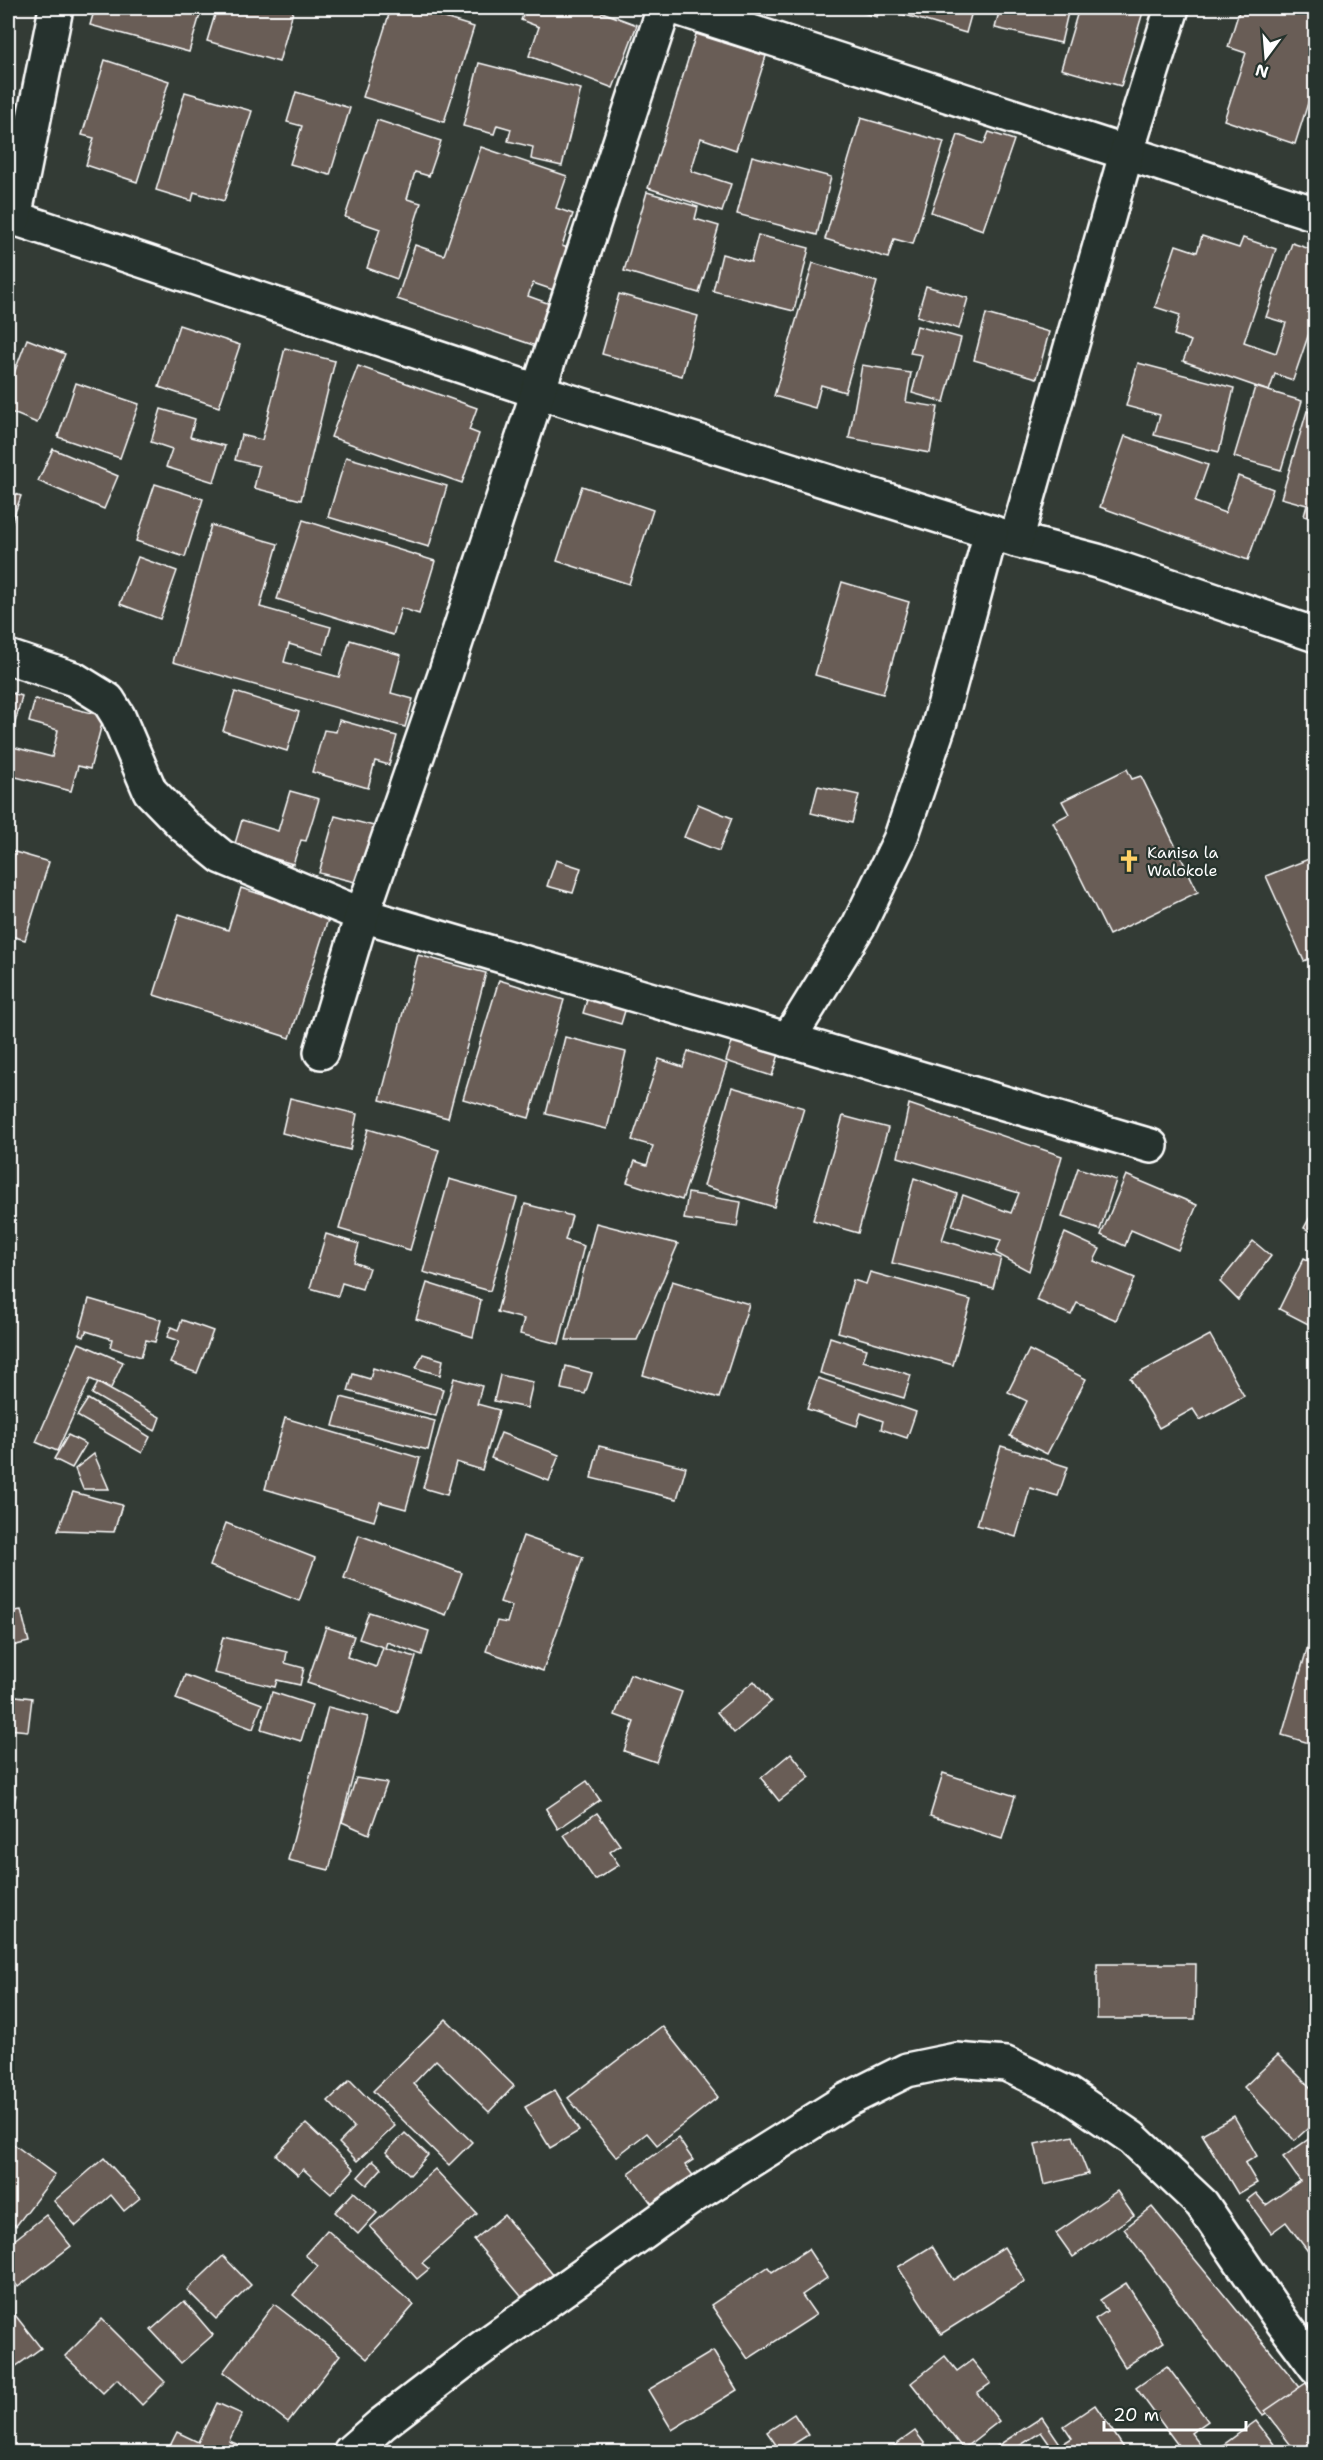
<svg xmlns="http://www.w3.org/2000/svg" width="1323" height="2460" font-family="'Shantell Sans',sans-serif">
<style>
.building{fill:#695d57;stroke:#fff;stroke-width:1.5}
.lines{fill:none;stroke-linecap:round;stroke-linejoin:round}
.minor-casing{stroke:#fff;stroke-width:38}
.minor{stroke:#26332d;stroke-width:33}
.labels{text-anchor:middle;dominant-baseline:central;stroke-width:4.5;stroke-linejoin:round;paint-order:stroke}
.poi-label{font-size:16px;fill:#fff;stroke:#26332d;text-anchor:start}
</style>
<rect width="100%" height="100%" fill="#333b35"/>
<filter id="ink" filterUnits="userSpaceOnUse"><feTurbulence type="fractalNoise" baseFrequency=".0167" numOctaves="2"/><feDisplacementMap in="SourceGraphic" scale="12" xChannelSelector="R" yChannelSelector="G"/><feConvolveMatrix kernelMatrix="1 2 1 2 8 2 1 2 1" color-interpolation-filters="sRGB"/></filter>
<g filter="url(#ink)">
<g class="building">
<polygon points="95,8 202,8 189,52 90,25"/>
<polygon points="217,8 294,8 279,62 207,41"/>
<polygon points="391,8 412,8 474,27 444,122 363,97"/>
<polygon points="526,8 591,8 637,25 613,88 529,56 539,27 521,20"/>
<polygon points="848,8 880,8 877,17"/>
<polygon points="897,8 973,8 966,33 895,12"/>
<polygon points="1000,8 1069,8 1061,43 995,28"/>
<polygon points="1079,8 1128,8 1143,12 1121,86 1061,69"/>
<polygon points="1240,8 1316,8 1316,78 1295,144 1224,120 1246,53 1228,47"/>
<polygon points="696,34 766,56 736,150 701,138 691,171 731,184 722,212 648,188"/>
<polygon points="105,60 169,81 137,182 86,165 94,138 82,135"/>
<polygon points="479,63 581,89 562,166 531,159 533,147 508,141 511,129 497,125 494,134 463,126"/>
<polygon points="185,92 252,111 224,201 194,192 192,201 156,190"/>
<polygon points="296,92 350,108 330,175 290,164 302,126 287,122"/>
<polygon points="861,118 944,142 913,244 894,239 888,258 825,239"/>
<polygon points="377,120 441,141 429,176 415,172 407,199 421,203 397,279 367,268 380,229 345,217"/>
<polygon points="989,132 1014,140 983,230 931,212 958,135 984,144"/>
<polygon points="481,147 567,176 556,208 573,214 562,246 583,253 568,295 533,283 528,296 561,308 548,350 397,299 415,245 444,255"/>
<polygon points="752,156 831,177 817,235 737,214"/>
<polygon points="647,192 698,207 695,219 719,226 699,293 624,271"/>
<polygon points="758,235 809,248 794,311 713,291 722,254 751,262"/>
<polygon points="1202,236 1239,248 1243,238 1276,249 1244,342 1276,353 1286,323 1266,317 1292,243 1316,251 1316,313 1293,380 1275,374 1269,391 1183,361 1191,341 1174,335 1180,315 1155,307 1176,245 1197,252"/>
<polygon points="813,263 877,282 845,392 821,385 815,408 774,396"/>
<polygon points="926,286 968,298 959,329 917,316"/>
<polygon points="619,294 698,316 682,376 602,354"/>
<polygon points="986,314 1049,332 1037,378 974,360"/>
<polygon points="179,325 240,345 219,407 159,387"/>
<polygon points="917,326 961,338 944,402 912,393 922,355 910,353"/>
<polygon points="27,339 65,354 37,423 8,411 8,389"/>
<polygon points="285,348 335,361 301,500 254,488 259,466 235,460 241,435 262,440"/>
<polygon points="1138,363 1234,388 1219,452 1154,435 1160,415 1126,406"/>
<polygon points="862,365 911,373 906,402 938,407 930,453 849,438"/>
<polygon points="358,366 477,408 469,430 479,434 462,483 331,437"/>
<polygon points="76,383 139,404 120,458 58,437"/>
<polygon points="1255,387 1302,401 1281,470 1234,457"/>
<polygon points="161,409 195,419 190,437 225,446 214,482 166,467 172,449 151,442"/>
<polygon points="1307,411 1316,414 1316,520 1304,516 1307,505 1281,498"/>
<polygon points="1125,436 1208,465 1195,502 1225,513 1238,476 1273,489 1248,560 1100,507"/>
<polygon points="53,449 118,476 104,509 38,481"/>
<polygon points="346,457 447,486 429,547 328,517"/>
<polygon points="155,484 203,499 185,557 136,541"/>
<polygon points="582,486 653,510 629,584 557,561"/>
<polygon points="8,491 21,496 8,532"/>
<polygon points="303,520 435,561 419,614 401,608 393,635 277,599"/>
<polygon points="211,525 278,544 260,607 331,627 323,654 289,644 284,662 339,677 350,640 401,655 391,693 413,699 405,727 173,662"/>
<polygon points="138,557 177,571 160,619 120,604"/>
<polygon points="842,582 909,602 883,694 815,675"/>
<polygon points="8,692 22,696 9,746 52,757 58,730 29,722 35,699 104,716 90,769 78,766 71,791 8,775"/>
<polygon points="235,692 299,712 287,751 223,731"/>
<polygon points="339,720 397,736 389,765 375,761 368,788 312,772 324,730 336,732"/>
<polygon points="1127,769 1132,779 1141,776 1198,892 1109,935 1053,822 1069,814 1062,801"/>
<polygon points="818,786 859,795 852,823 811,813"/>
<polygon points="290,791 319,799 306,841 301,840 293,864 234,847 242,820 278,831"/>
<polygon points="698,804 732,818 719,851 684,837"/>
<polygon points="335,816 374,826 359,883 319,873"/>
<polygon points="8,850 49,862 25,940 8,935"/>
<polygon points="1316,856 1316,956 1304,961 1266,876"/>
<polygon points="556,860 581,868 573,893 547,886"/>
<polygon points="241,888 329,916 290,1038 154,995 179,914 228,930"/>
<polygon points="418,955 486,973 448,1118 380,1100"/>
<polygon points="499,980 564,1000 529,1118 463,1099"/>
<polygon points="590,990 628,1001 621,1024 583,1013"/>
<polygon points="735,1033 781,1048 772,1076 726,1061"/>
<polygon points="565,1037 626,1052 607,1129 546,1114"/>
<polygon points="688,1051 727,1064 682,1200 627,1182 635,1161 647,1165 653,1146 632,1140 659,1059 683,1067"/>
<polygon points="732,1087 804,1108 774,1207 704,1186"/>
<polygon points="290,1098 357,1114 350,1150 282,1133"/>
<polygon points="909,1104 1062,1156 1029,1271 996,1253 1001,1240 952,1226 963,1195 1011,1213 1019,1193 898,1157"/>
<polygon points="843,1116 888,1128 858,1233 813,1220"/>
<polygon points="368,1129 439,1150 410,1250 339,1229"/>
<polygon points="1078,1168 1116,1180 1100,1230 1062,1217"/>
<polygon points="1126,1175 1197,1205 1178,1250 1131,1230 1125,1246 1101,1235"/>
<polygon points="914,1178 957,1194 942,1240 1001,1258 993,1288 892,1263"/>
<polygon points="449,1179 517,1198 490,1291 423,1272"/>
<polygon points="688,1193 741,1202 737,1227 684,1219"/>
<polygon points="525,1204 572,1216 565,1240 584,1246 559,1344 520,1334 524,1319 497,1312"/>
<polygon points="1316,1206 1316,1234 1304,1228"/>
<polygon points="596,1223 678,1244 637,1340 566,1340"/>
<polygon points="1065,1233 1100,1249 1094,1261 1135,1278 1116,1320 1077,1303 1071,1315 1036,1300"/>
<polygon points="326,1234 359,1244 354,1262 369,1268 362,1289 342,1283 338,1296 310,1288"/>
<polygon points="1253,1241 1271,1256 1238,1300 1220,1282"/>
<polygon points="1304,1258 1316,1264 1316,1328 1279,1309"/>
<polygon points="870,1272 971,1300 953,1365 838,1332 853,1280 866,1284"/>
<polygon points="672,1281 749,1304 719,1398 643,1375"/>
<polygon points="427,1283 481,1300 473,1337 416,1319"/>
<polygon points="89,1299 161,1320 155,1342 146,1340 141,1357 110,1347 112,1339 86,1331 84,1337 79,1335"/>
<polygon points="182,1320 213,1331 197,1373 170,1363 179,1341 167,1337 171,1327 178,1330"/>
<polygon points="1210,1335 1244,1396 1200,1420 1193,1409 1159,1428 1130,1378"/>
<polygon points="830,1337 867,1349 863,1361 911,1375 904,1398 820,1373"/>
<polygon points="79,1343 123,1362 111,1388 90,1379 57,1451 36,1442"/>
<polygon points="1029,1350 1086,1379 1047,1454 1010,1436 1027,1401 1008,1392"/>
<polygon points="423,1354 443,1360 440,1375 416,1368"/>
<polygon points="566,1366 592,1373 585,1394 561,1389"/>
<polygon points="373,1368 443,1389 436,1416 348,1391 353,1374 370,1379"/>
<polygon points="500,1375 533,1382 527,1408 494,1401"/>
<polygon points="454,1378 482,1386 477,1404 499,1410 482,1470 456,1462 447,1495 423,1488"/>
<polygon points="818,1378 916,1412 907,1438 881,1429 883,1421 861,1413 857,1426 807,1409"/>
<polygon points="98,1383 160,1417 155,1431 92,1394"/>
<polygon points="341,1397 435,1421 428,1450 333,1426"/>
<polygon points="88,1399 150,1437 142,1453 77,1416"/>
<polygon points="285,1418 420,1458 406,1509 380,1502 374,1521 265,1489"/>
<polygon points="501,1433 559,1455 549,1481 491,1458"/>
<polygon points="68,1435 86,1444 72,1468 54,1459"/>
<polygon points="599,1446 686,1467 677,1499 591,1478"/>
<polygon points="1001,1446 1068,1467 1058,1496 1030,1488 1016,1537 977,1525"/>
<polygon points="94,1454 109,1489 83,1489 75,1469"/>
<polygon points="73,1492 122,1505 114,1532 58,1530"/>
<polygon points="226,1523 315,1558 299,1601 210,1566"/>
<polygon points="359,1535 462,1573 446,1615 344,1578"/>
<polygon points="523,1536 583,1557 543,1671 486,1651 497,1621 507,1623 512,1606 500,1602"/>
<polygon points="21,1610 29,1642 8,1647 8,1612"/>
<polygon points="369,1612 429,1631 422,1655 387,1642 385,1648 416,1657 398,1713 307,1683 326,1627 354,1636 347,1657 376,1667 383,1647 359,1639"/>
<polygon points="1314,1625 1316,1625 1316,1745 1282,1735"/>
<polygon points="223,1637 287,1652 285,1663 304,1668 300,1685 277,1680 275,1687 214,1673"/>
<polygon points="630,1674 682,1692 656,1762 624,1751 634,1722 615,1715"/>
<polygon points="185,1675 262,1704 253,1729 176,1699"/>
<polygon points="754,1681 771,1702 734,1733 717,1712"/>
<polygon points="272,1692 312,1705 301,1741 261,1729"/>
<polygon points="8,1695 32,1698 28,1731 8,1729"/>
<polygon points="328,1707 368,1717 329,1870 288,1860"/>
<polygon points="791,1753 810,1777 779,1801 761,1778"/>
<polygon points="943,1773 1015,1796 1002,1839 930,1816"/>
<polygon points="356,1778 387,1783 369,1834 342,1822"/>
<polygon points="587,1781 600,1800 558,1829 546,1809"/>
<polygon points="8,1793 16,1795 8,1830"/>
<polygon points="597,1813 620,1845 610,1852 619,1865 595,1880 564,1835"/>
<polygon points="1097,1964 1196,1964 1195,2019 1097,2019"/>
<polygon points="446,2019 514,2086 489,2112 436,2060 413,2084 472,2142 449,2165 373,2091"/>
<polygon points="662,2026 718,2097 657,2145 647,2133 616,2157 568,2098"/>
<polygon points="1278,2055 1316,2093 1316,2121 1295,2140 1244,2087"/>
<polygon points="350,2080 395,2126 357,2161 339,2143 354,2128 328,2101"/>
<polygon points="555,2090 579,2131 550,2148 525,2107"/>
<polygon points="1234,2116 1257,2156 1245,2163 1257,2183 1238,2194 1202,2134"/>
<polygon points="306,2124 354,2169 331,2194 303,2169 298,2175 276,2155"/>
<polygon points="405,2133 428,2155 410,2175 386,2152"/>
<polygon points="1316,2134 1316,2262 1286,2222 1271,2233 1247,2200 1256,2193 1266,2205 1300,2181 1283,2157"/>
<polygon points="1073,2136 1088,2174 1044,2185 1035,2144"/>
<polygon points="678,2138 693,2160 685,2165 695,2178 654,2207 629,2173"/>
<polygon points="8,2140 55,2175 16,2226 8,2219"/>
<polygon points="104,2158 140,2198 124,2211 111,2195 76,2226 54,2201"/>
<polygon points="373,2160 382,2168 367,2185 358,2177"/>
<polygon points="435,2169 477,2214 422,2263 429,2269 417,2279 370,2227"/>
<polygon points="1117,2191 1134,2215 1073,2257 1056,2233"/>
<polygon points="354,2192 377,2213 358,2234 335,2212"/>
<polygon points="1152,2207 1303,2391 1263,2415 1124,2229"/>
<polygon points="46,2215 71,2246 18,2287 8,2274 8,2245"/>
<polygon points="504,2215 559,2282 530,2307 474,2240"/>
<polygon points="327,2230 414,2305 367,2359 293,2295 318,2266 305,2255"/>
<polygon points="932,2246 953,2280 1004,2247 1025,2281 941,2334 898,2267"/>
<polygon points="808,2249 827,2278 802,2295 816,2315 748,2359 711,2305 768,2267 772,2272"/>
<polygon points="223,2256 251,2285 216,2319 187,2290"/>
<polygon points="1126,2283 1164,2342 1125,2367 1095,2319 1107,2311 1100,2300"/>
<polygon points="184,2301 213,2335 181,2363 151,2330"/>
<polygon points="274,2304 340,2355 288,2422 223,2372"/>
<polygon points="8,2306 41,2348 8,2372"/>
<polygon points="102,2319 165,2382 142,2405 117,2379 103,2393 65,2356"/>
<polygon points="713,2351 737,2390 672,2430 648,2390"/>
<polygon points="945,2356 957,2371 972,2360 991,2383 977,2393 999,2421 963,2449 911,2383"/>
<polygon points="1167,2366 1208,2421 1191,2433 1203,2448 1197,2452 1183,2452 1136,2388"/>
<polygon points="1306,2383 1316,2397 1316,2451 1296,2452 1265,2411"/>
<polygon points="217,2403 242,2414 229,2441 239,2445 235,2452 167,2452 177,2432 198,2442"/>
<polygon points="1095,2405 1124,2448 1117,2452 1055,2452 1041,2432 1010,2452 988,2452 1042,2417 1061,2445 1072,2438 1064,2426"/>
<polygon points="794,2414 808,2435 781,2452 767,2432"/>
<polygon points="1256,2421 1280,2452 1217,2452 1215,2451"/>
<polygon points="915,2431 931,2452 886,2452"/>
</g>
<g class="lines">
<g class="minor-casing">
<g id="minor">
<polyline points="677,8 1316,214"/>
<polyline points="8,216 537,391 1016,540 1097,561 1316,635"/>
<polyline points="14,218 56,8"/>
<polyline points="1016,540 1127,151 1172,8"/>
<polyline points="8,657 74,679 108,700 118,716 150,791 184,826 222,857 362,915 1151,1146"/>
<polyline points="788,1040 859,925 900,840 939,725 991,532"/>
<polyline points="321,1052 362,915 445,675 664,8"/>
<polyline points="350,2452 382,2424 472,2355 692,2197 847,2100 907,2070 956,2060 1006,2064 1066,2093 1132,2138 1202,2204 1281,2320 1316,2367"/>
</g>
</g>
<use href="#minor" class="minor"/>
</g>
</g>
<defs>
<g id="church-bare" transform="scale(1.8)"><path d="M-1.2-6h2.4v3.5h3.3v2.4h-3.3V6h-2.4V-.1h-3.3v-2.4h3.3Z" fill="#ffd166" stroke="#26332d" stroke-width="2.5" paint-order="stroke"/></g>
</defs>
<g fill-rule="evenodd">
<use href="#church-bare" x="1129" y="861"/>
</g>
<g class="labels">
<g class="poi-label">
<text x="1147" y="852">Kanisa la<tspan x="1147" dy="18">Walokole</tspan></text>
</g>
</g>
<rect width="1323" height="2460" fill="none" stroke="#26332d" stroke-width="30"/>
<rect x="15" y="15" width="1293" height="2430" fill="none" stroke="#fff" stroke-width="2" filter="url(#ink)"/>
<g transform="translate(1266 57) rotate(196)" stroke="#26332d" stroke-width="4.5" paint-order="stroke">
<path d="M0-4.5L10 22L0 15L-10 22Z" fill="#ffffff"/>
<text y="-9" font-size="16" font-weight="bold" text-anchor="middle" fill="#ffffff">N</text>
</g>
<path d="M1104 2421v9h142v-9" fill="none" stroke="#ffffff" stroke-width="3"/>
<text x="1113" y="2421" font-size="18" fill="#ffffff" stroke="#26332d" stroke-width="4.5" paint-order="stroke">20 m</text>
</svg>
